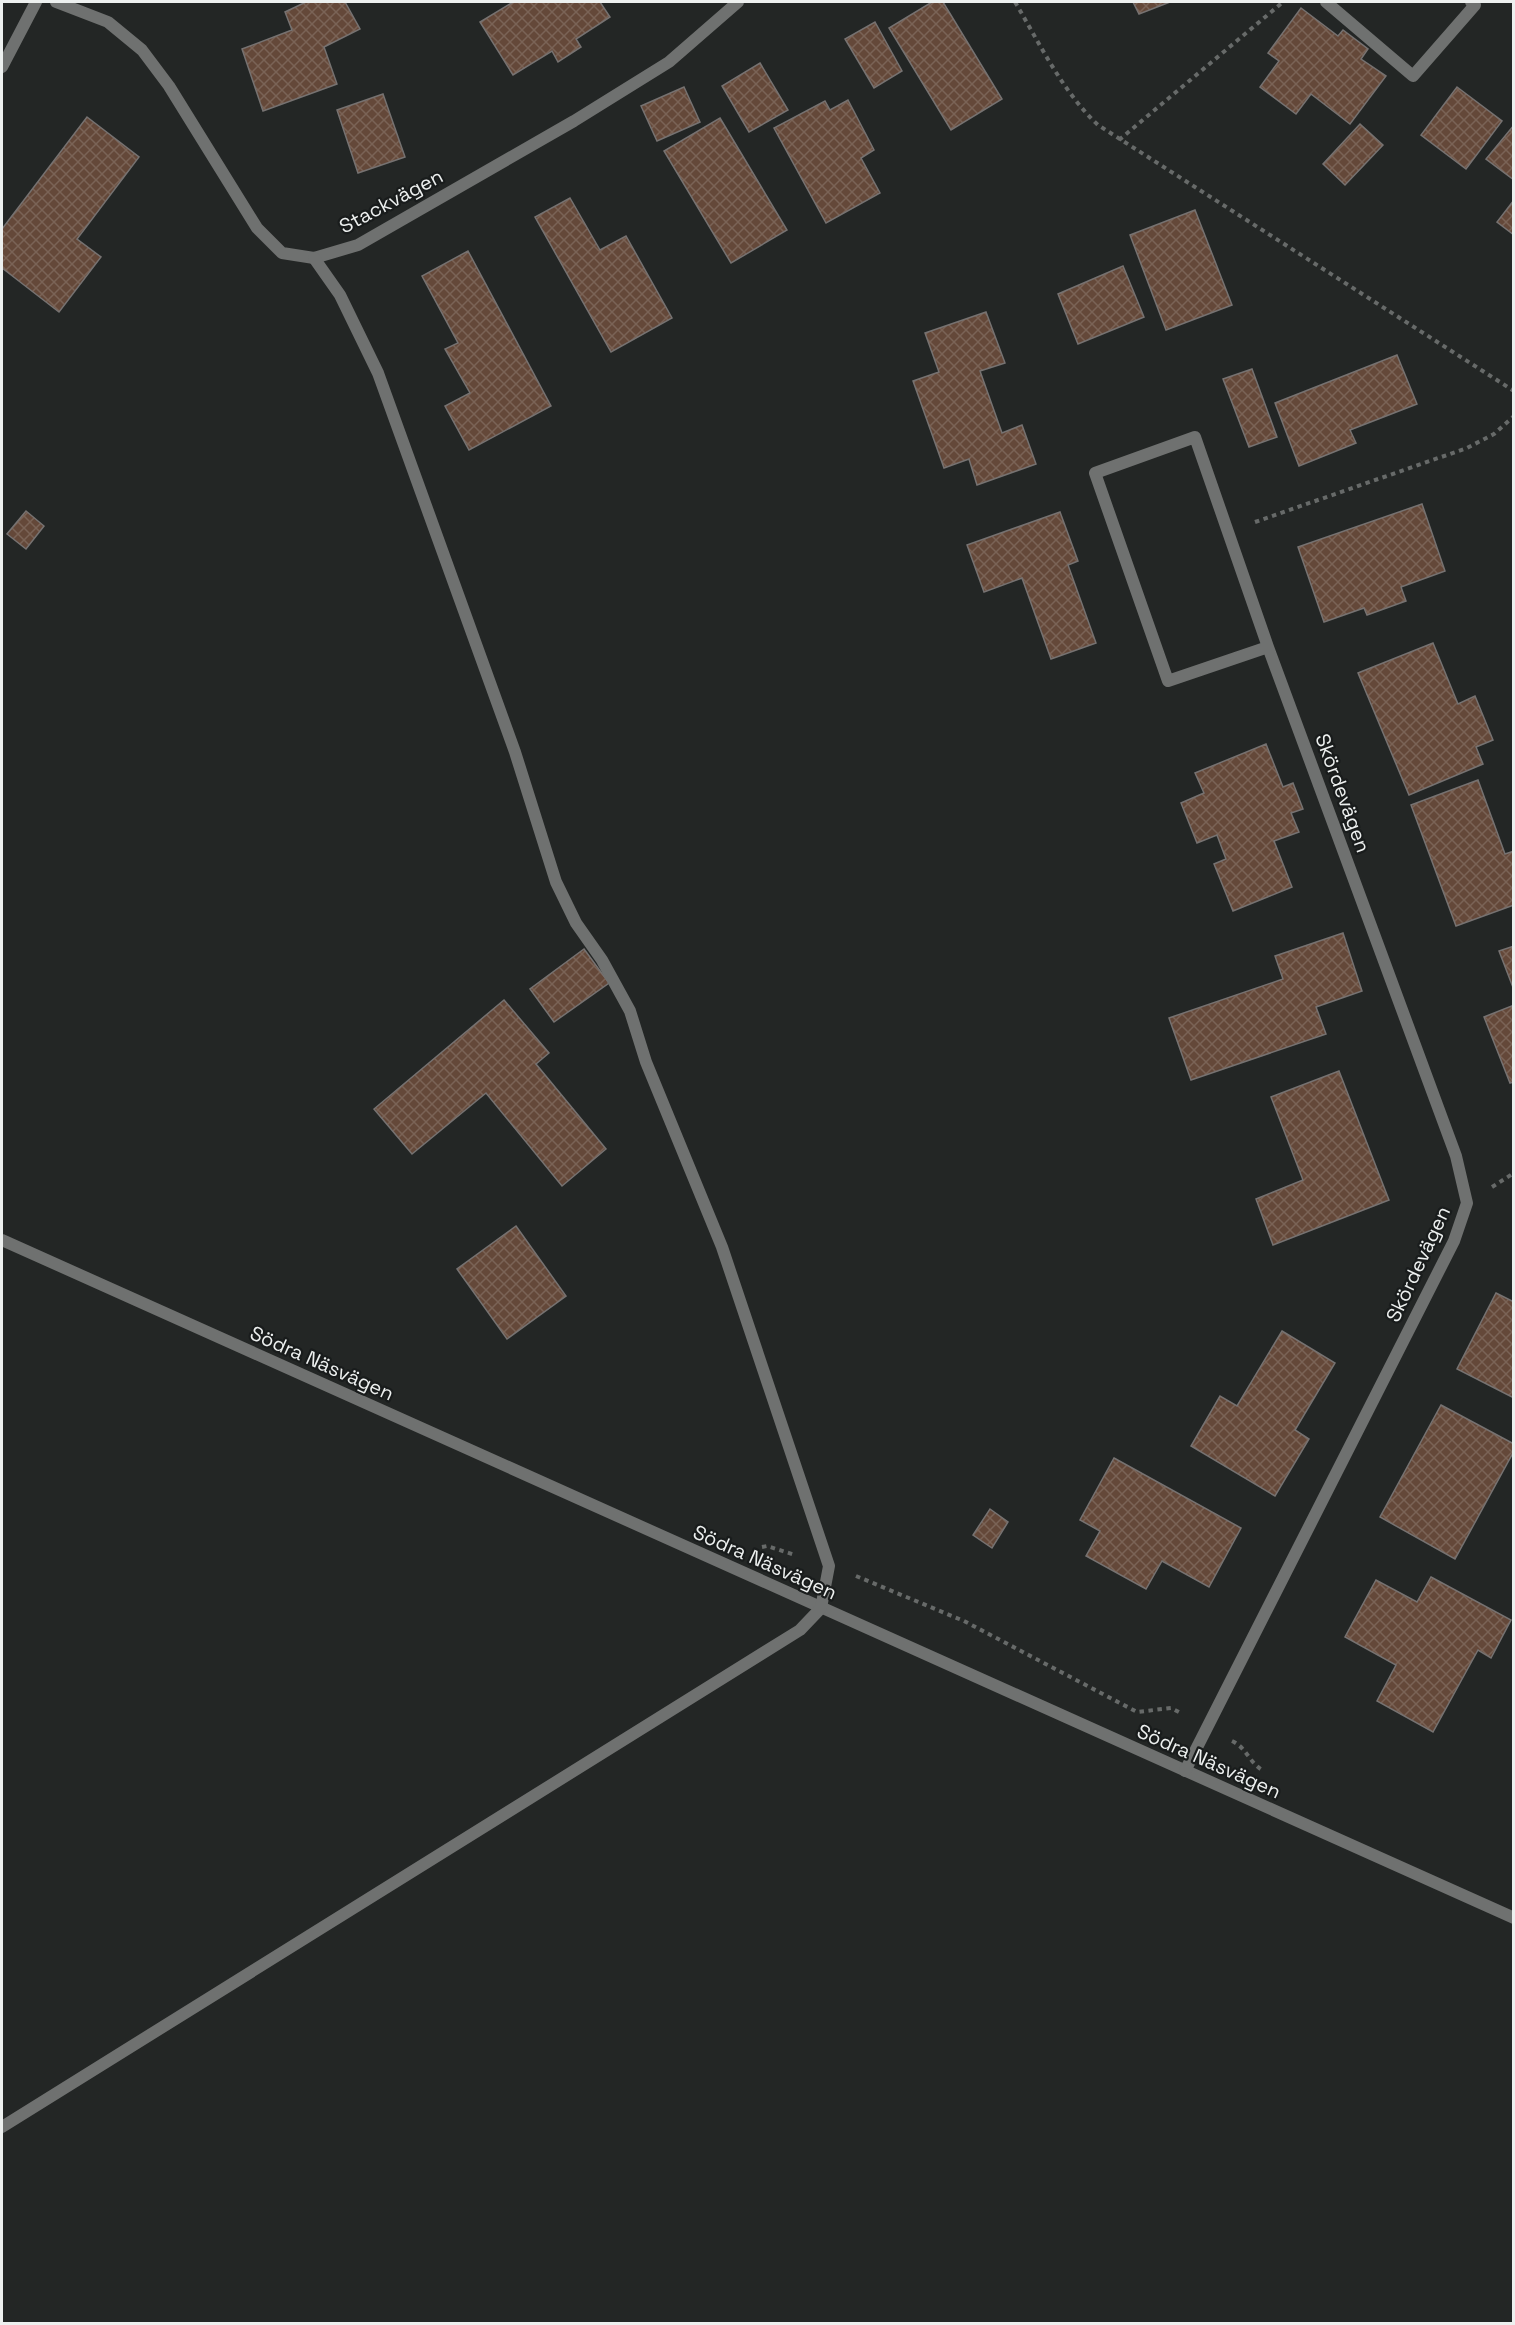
<svg xmlns="http://www.w3.org/2000/svg" width="1515" height="2325" font-family="'Space Grotesk',sans-serif">
<style>
.building{fill:url(#building-cross-hatch);stroke:#767271;stroke-width:1.5}
.lines{fill:none;stroke-linecap:round;stroke-linejoin:round}
.path{stroke:#676a69;stroke-width:4;stroke-dasharray:4.5 4.5;stroke-linecap:butt}
.minor{stroke:#6f7170;stroke-width:12}
.labels{text-anchor:middle;dominant-baseline:central;stroke-width:4.5;stroke-linejoin:round;paint-order:stroke}
.street-label{font-size:20px;fill:#edf0ef;stroke:#191c1c}
</style>
<defs>
<pattern id="building-cross-hatch" width="8" height="8" patternUnits="userSpaceOnUse" patternTransform="scale(1.5)"><rect width="8" height="8" fill="#644839"/><path d="M0 0l8 8M0 8l8-8" fill="none" stroke="#7a6356"/></pattern>
</defs>
<rect width="100%" height="100%" fill="#232625"/>
<g class="building">
<polygon points="306,2 345,2 360,29 324,47 337,84 263,111 242,49 292,30 285,12"/>
<polygon points="513,2 600,2 610,17 576,39 581,47 558,62 552,51 513,75 480,22"/>
<polygon points="932,2 943,2 1002,99 951,130 889,28"/>
<polygon points="1133,2 1170,2 1139,14"/>
<polygon points="1301,8 1338,36 1343,30 1368,49 1361,59 1386,76 1350,124 1311,94 1296,114 1260,87 1279,61 1268,53"/>
<polygon points="875,22 902,71 874,88 845,39"/>
<polygon points="760,63 788,110 749,132 722,86"/>
<polygon points="684,87 700,122 657,141 641,106"/>
<polygon points="1457,87 1502,121 1466,169 1421,135"/>
<polygon points="383,94 405,157 358,173 337,110"/>
<polygon points="848,100 874,150 861,158 880,193 826,223 774,128 825,101 830,110"/>
<polygon points="87,117 139,157 77,239 101,257 59,312 2,268 2,229"/>
<polygon points="720,118 787,230 731,263 664,151"/>
<polygon points="1360,124 1383,145 1345,185 1323,164"/>
<polygon points="1514,125 1514,180 1486,159"/>
<polygon points="570,198 600,250 626,236 672,318 611,352 535,217"/>
<polygon points="1514,200 1514,235 1497,222"/>
<polygon points="1195,210 1232,305 1166,330 1130,235"/>
<polygon points="468,251 551,406 469,450 445,406 470,393 445,349 458,343 422,276"/>
<polygon points="1123,266 1144,317 1078,344 1058,294"/>
<polygon points="986,312 1005,363 980,371 1002,433 1022,425 1036,464 977,485 969,459 944,468 913,381 939,372 925,333"/>
<polygon points="1397,355 1417,404 1350,430 1356,443 1299,466 1275,403"/>
<polygon points="1252,369 1277,437 1249,447 1223,379"/>
<polygon points="1422,504 1445,571 1401,587 1406,601 1367,615 1364,608 1324,622 1298,547"/>
<polygon points="26,511 44,526 26,549 7,534"/>
<polygon points="1060,512 1078,561 1068,565 1096,643 1051,659 1022,578 984,592 967,545"/>
<polygon points="1433,643 1458,704 1475,696 1493,740 1476,747 1483,764 1409,795 1358,673"/>
<polygon points="1266,744 1283,787 1293,783 1303,809 1291,813 1299,832 1274,841 1292,887 1233,911 1214,864 1226,859 1217,835 1197,843 1181,803 1204,793 1195,773"/>
<polygon points="1478,780 1505,854 1514,851 1514,905 1456,926 1411,805"/>
<polygon points="1343,933 1362,991 1316,1007 1326,1034 1191,1080 1169,1018 1283,979 1275,956"/>
<polygon points="1514,946 1514,990 1499,951"/>
<polygon points="584,949 609,983 554,1022 530,989"/>
<polygon points="504,1000 549,1053 536,1064 606,1149 562,1186 486,1093 412,1154 374,1109"/>
<polygon points="1514,1005 1514,1082 1510,1083 1484,1017"/>
<polygon points="1339,1071 1389,1200 1273,1245 1256,1199 1303,1180 1271,1097"/>
<polygon points="516,1226 566,1296 507,1339 457,1269"/>
<polygon points="1496,1293 1514,1302 1514,1398 1457,1369"/>
<polygon points="1282,1331 1335,1363 1295,1430 1309,1439 1275,1496 1191,1446 1220,1396 1237,1406"/>
<polygon points="1441,1405 1514,1444 1514,1451 1455,1559 1380,1517"/>
<polygon points="1114,1458 1241,1528 1209,1587 1162,1561 1146,1589 1086,1556 1100,1531 1080,1520"/>
<polygon points="990,1509 1008,1522 992,1548 973,1535"/>
<polygon points="1431,1577 1511,1620 1491,1658 1478,1650 1433,1732 1377,1701 1396,1665 1345,1637 1376,1580 1417,1602"/>
</g>
<g class="lines">
<g class="path">
<path d="M1015,2c25,42 47,89 83,123l416,266"/>
<polyline points="1119,140 1283,2"/>
<polyline points="1255,522 1467,448 1494,434 1514,416"/>
<polyline points="1492,1187 1514,1173"/>
<polyline points="762,1547 767,1546 795,1555"/>
<polyline points="856,1576 964,1621 1137,1712 1171,1708 1181,1713"/>
<path d="M1232,1741c15,7 16,20 30,29"/>
</g>
<g class="minor">
<polyline points="56,2 108,22 142,50 169,86 257,228 282,253 314,258 358,245 574,121 669,62 738,2"/>
<polyline points="1326,2 1413,76 1475,5 1471,2"/>
<polyline points="2,67 36,2"/>
<polyline points="2,1240 1514,1918"/>
<polyline points="1185,1771 1454,1241 1467,1203 1456,1156 1268,647 1195,437 1095,473 1168,681 1268,647"/>
<polyline points="2,2127 800,1630 821,1608 829,1566 722,1247 646,1062 630,1011 602,960 576,923 556,882 515,752 378,373 340,295 314,258"/>
</g>
</g>
<g class="labels">
<g class="street-label">
<text transform="translate(391 201) rotate(-28)">Stackvägen</text>
<text transform="translate(1343 793) rotate(70)">Skördevägen</text>
<text transform="translate(1418 1264) rotate(-65)">Skördevägen</text>
<text transform="translate(322 1363) rotate(24)">Södra Näsvägen</text>
<text transform="translate(765 1562) rotate(24)">Södra Näsvägen</text>
<text transform="translate(1209 1761) rotate(24)">Södra Näsvägen</text>
</g>
</g>
<rect width="1515" height="2325" fill="none" stroke="#edf0ef" stroke-width="6"/>
</svg>
